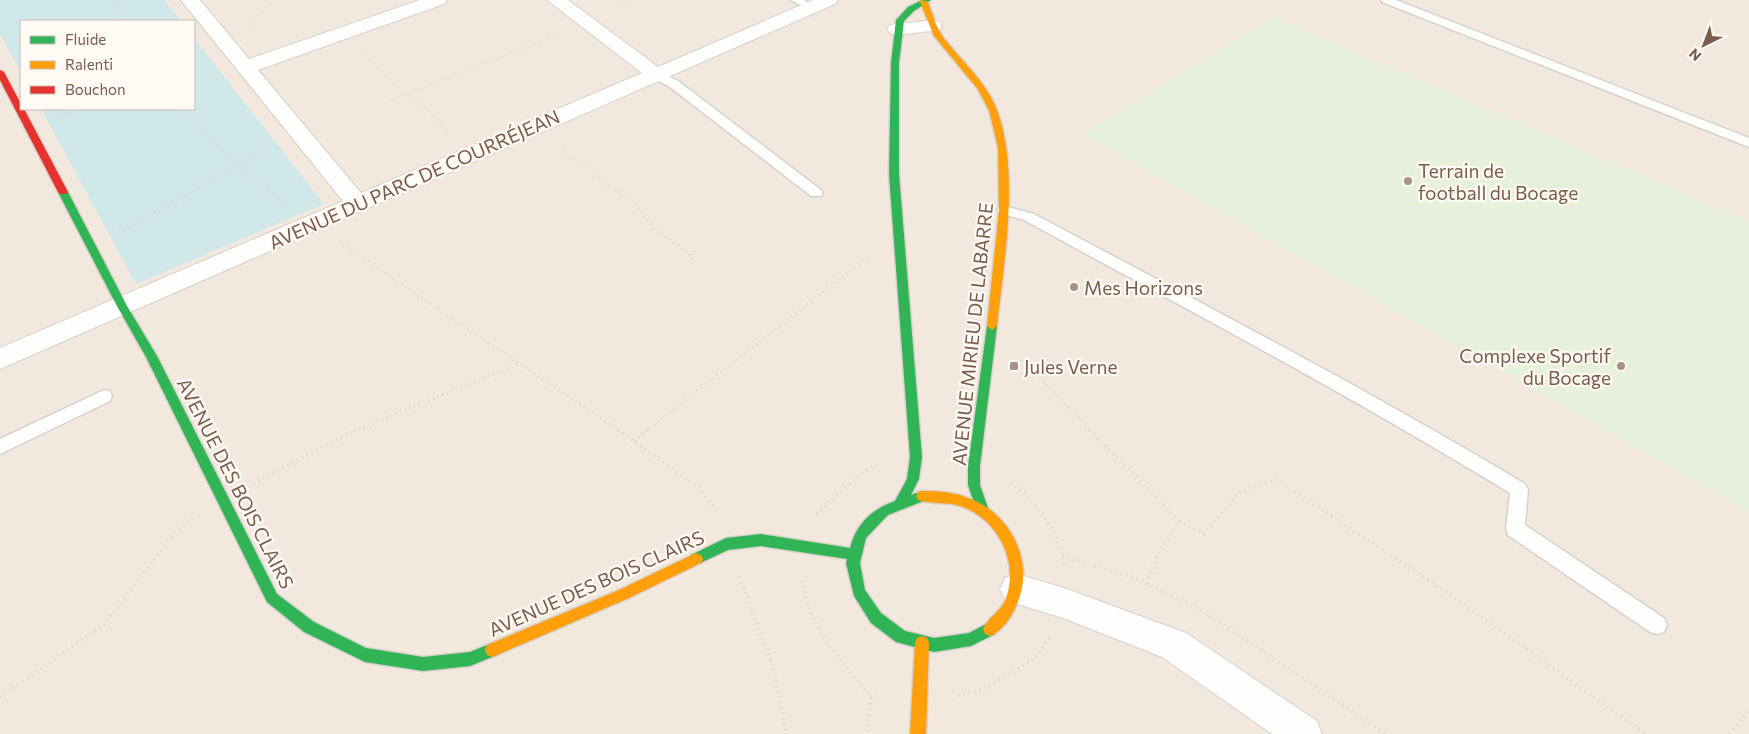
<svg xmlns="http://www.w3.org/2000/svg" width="1749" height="734" font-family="Commissioner,sans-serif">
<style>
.residential{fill:#f2e8de;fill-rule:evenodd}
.green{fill:#e7f0db}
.water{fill:#d0e8ea}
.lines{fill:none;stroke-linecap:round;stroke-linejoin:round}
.lane-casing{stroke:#d7d1cb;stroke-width:3}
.street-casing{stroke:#d7d1cb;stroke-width:2}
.fast-casing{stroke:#d9d2cb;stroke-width:3}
.slow-casing{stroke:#d9d2cb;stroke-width:3}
.jam-casing{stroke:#d9d2cb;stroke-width:3}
.path-far2{stroke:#dcd5d0;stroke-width:2.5;stroke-dasharray:0.5 2.5;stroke-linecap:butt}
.path-far1{stroke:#dcd5d0;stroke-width:3;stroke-dasharray:1 4;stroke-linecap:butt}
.path{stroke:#dcd5d0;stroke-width:4;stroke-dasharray:1 4.5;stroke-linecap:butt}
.lane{fill:#fefefd;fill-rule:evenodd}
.street{fill:#fefefd;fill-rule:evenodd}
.fast{fill:#30b455;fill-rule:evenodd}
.slow{fill:#ff9f0a;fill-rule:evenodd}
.jam{fill:#e5322d;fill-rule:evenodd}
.poi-dot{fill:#a69286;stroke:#fffaf3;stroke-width:2}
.labels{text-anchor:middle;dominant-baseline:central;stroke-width:4.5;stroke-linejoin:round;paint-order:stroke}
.poi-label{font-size:19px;fill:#7a5c4d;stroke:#fffaf3;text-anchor:start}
.street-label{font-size:19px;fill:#7a5c4d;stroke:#fffaf3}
</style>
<rect width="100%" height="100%" fill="#f9f5f0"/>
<path class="residential" d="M0,0h1749v734h-1749zM21,21h173v88h-173z"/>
<polygon class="green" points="1272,17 1749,221 1749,512 1082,134"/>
<g class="water">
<polygon points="0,0 164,0 181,21 21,21 21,73 0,34"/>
<polygon points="194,38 324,204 136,284 41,109 194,109"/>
</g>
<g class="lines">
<g class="lane-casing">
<g id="lane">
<polygon points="791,0 804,0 815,8 810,11"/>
<polygon points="1381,0 1396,0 1749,138 1749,147 1382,2"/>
<polygon points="655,70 678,81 821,190 823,193 821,196 811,196 670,87 651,77 649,74"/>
<path d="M1004,206l30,8c165,88 331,174 491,270l3,5 -3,36 139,93 3,7 -3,7 -7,2 -7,-2 -142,-97 -2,-6 4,-36c-159,-97 -323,-184 -486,-273l-25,-7 -2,-3 2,-3z"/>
<polygon points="104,390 110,391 112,396 110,401 0,454 0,439"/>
</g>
</g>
<g class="street-casing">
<g id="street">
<polygon points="181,0 200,0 249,59 420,0 447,0 444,4 258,70 361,193 642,73 547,0 568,0 658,67 813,0 838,0 835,4 0,369 0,348 343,201"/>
<polygon points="933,20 940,22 942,26 940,30 897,35 890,33 887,29 890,25"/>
<polygon points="1017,574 1064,588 1186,633 1317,721 1322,734 1272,734 1162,657 1063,618 1005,600 1000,589 1005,578"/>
</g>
</g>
<g class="fast-casing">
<g id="fast">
<path d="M922,0h9l-17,11 -10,10 -5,42v111l23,283 -3,22 -8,16 11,-4 4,1 2,4 -2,4 -38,15 -22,23 -6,25 5,27 16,23 24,18 29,7 35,-5 21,-11 5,2 2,5 -2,5 -24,12 -37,6 -38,-10 -25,-19 -17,-27 -8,-33 1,-4 -86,-13 -33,4 -32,15 -5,-2 -2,-4 2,-4 35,-17 35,-4 89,14c6,-24 22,-39 45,-47l12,-22 3,-22 -21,-283 2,-111 5,-43 12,-13z"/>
<polygon points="63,189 68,192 127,306 157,356 277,594 314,622 366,648 423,657 470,652 492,643 497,645 499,650 497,655 470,666 423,671 365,662 304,632 267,602 146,357 117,306 58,192"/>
<polygon points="992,322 997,326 980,466 980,485 989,511 988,515 983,516 978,515 977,511 968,485 968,466 987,326"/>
</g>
</g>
<g class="slow-casing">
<g id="slow">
<path d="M921,0l7,2c4,11 8,25 15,35 18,24 43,44 54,73 23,61 7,152 0,216l-5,4 -5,-4 12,-116 -1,-62 -9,-38 -12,-22 -43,-52 -14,-34z"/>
<path d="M922,491c17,0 34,1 49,8 41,16 64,65 46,105 -5,12 -14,27 -27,32l-5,-2 -2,-5c5,-12 19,-18 23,-31 13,-36 -7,-77 -43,-91 -15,-6 -31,-2 -45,-7l-2,-4 2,-4z"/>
<polygon points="696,553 701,555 703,559 701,563 629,598 497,655 492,657 487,655 485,650 487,645 619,590"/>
<polygon points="922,636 927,638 929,643 926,734 910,734 915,643 917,638"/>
</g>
</g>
<g class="jam-casing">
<polygon id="jam" points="0,70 4,72 21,104 21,109 24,109 68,192 66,194 60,194 58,192 0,80"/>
</g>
<g class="path-far2">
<polyline points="112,0 124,21"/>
<polyline points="613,8 633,0"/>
<polyline points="248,27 274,0"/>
<polyline points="364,54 404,94 429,110 448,133"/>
<polyline points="390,100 558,35"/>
<polyline points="185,109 219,147 268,191"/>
<polyline points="57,119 78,109"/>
<polyline points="563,145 566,156 592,169 603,183 618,191"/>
<polyline points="192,191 273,146"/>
</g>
<g class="path-far1">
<polyline points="267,190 284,203"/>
<polyline points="615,190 630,198 655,230 689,253 693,261"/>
<polyline points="119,232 195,190"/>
<polyline points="339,242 620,431"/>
<polyline points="1022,360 1092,431"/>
<polyline points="354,431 518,364"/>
<polyline points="646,431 868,257"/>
</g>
<g class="path">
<polyline points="618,430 698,487 717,512"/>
<polyline points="1090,430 1179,521"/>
<polyline points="634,441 648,430"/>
<polyline points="253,483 356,430"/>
<polyline points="1011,483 1026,494 1054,530 1065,566"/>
<polyline points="817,514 856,477 879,463"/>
<polyline points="1063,556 1141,580 1204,612 1386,734"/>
<polyline points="739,577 773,666 787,734"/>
<path d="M803,581c5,47 39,81 68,116l-4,37"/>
<polyline points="1147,584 1157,557 1179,521 1204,534 1241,491 1277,480 1449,594 1646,734"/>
<polyline points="958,695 983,689 1032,661 1051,636"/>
<polyline points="0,697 104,624 168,542 193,518"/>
<polyline points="871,697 882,696"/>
<polyline points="1730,734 1749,711"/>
</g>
<use href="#lane" class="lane"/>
<use href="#street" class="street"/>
<use href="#fast" class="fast"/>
<use href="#slow" class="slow"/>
<use href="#jam" class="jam"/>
</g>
<g class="poi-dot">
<circle cx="1408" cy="181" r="5"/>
<circle cx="1074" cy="287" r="5"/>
<rect x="1009" y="361" width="10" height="10" rx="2.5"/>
<circle cx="1621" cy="366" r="5"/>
</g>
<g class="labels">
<g class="poi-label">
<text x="1418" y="170">Terrain de<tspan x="1418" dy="22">football du Bocage</tspan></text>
<text x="1084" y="287">Mes Horizons</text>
<text x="1611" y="355" text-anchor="end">Complexe Sportif<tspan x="1611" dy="22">du Bocage</tspan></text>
<text x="1024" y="366">Jules Verne</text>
</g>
<g class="street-label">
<text transform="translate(414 179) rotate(-24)">AVENUE DU PARC DE COURRÉJEAN</text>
<text transform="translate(972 334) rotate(-84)">AVENUE MIRIEU DE LABARRE</text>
<text transform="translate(236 483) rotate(63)">AVENUE DES BOIS CLAIRS</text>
<text transform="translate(596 583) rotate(-24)">AVENUE DES BOIS CLAIRS</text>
</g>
</g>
<rect x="20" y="20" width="175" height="90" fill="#fffaf3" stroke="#cabbb1"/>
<rect x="30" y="36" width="25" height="8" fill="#30b455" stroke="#cabbb1"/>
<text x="65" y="45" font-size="15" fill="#7a5c4d">Fluide</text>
<rect x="30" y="61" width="25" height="8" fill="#ff9f0a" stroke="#cabbb1"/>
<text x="65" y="70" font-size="15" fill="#7a5c4d">Ralenti</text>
<rect x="30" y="86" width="25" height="8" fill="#e5322d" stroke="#cabbb1"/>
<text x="65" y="95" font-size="15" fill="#7a5c4d">Bouchon</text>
<g transform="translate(1704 45) rotate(222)" stroke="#fffaf3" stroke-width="4" paint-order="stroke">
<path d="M0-4L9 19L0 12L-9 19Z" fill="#7a5c4d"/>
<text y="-8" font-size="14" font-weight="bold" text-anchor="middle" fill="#7a5c4d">N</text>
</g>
</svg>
